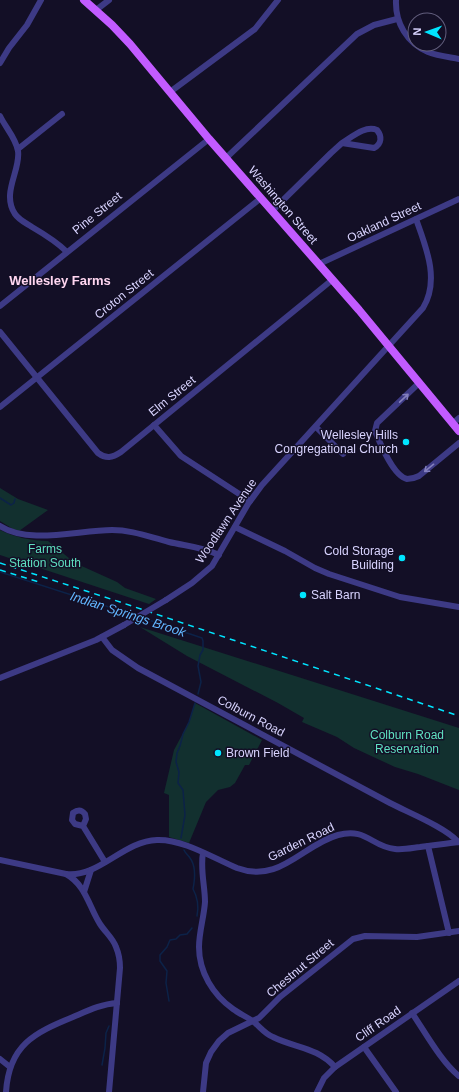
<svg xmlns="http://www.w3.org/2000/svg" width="459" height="1092" font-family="Arial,sans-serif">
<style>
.green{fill:#12302f}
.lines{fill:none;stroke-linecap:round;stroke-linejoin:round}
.stream{stroke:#0c2248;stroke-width:1.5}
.minor{stroke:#3d3a85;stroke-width:6}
.major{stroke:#c25bff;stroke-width:8}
.rail{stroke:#00e5ff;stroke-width:1.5;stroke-dasharray:6 5;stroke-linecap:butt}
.minor-bridge{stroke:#3d3a85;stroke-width:6}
.oneway{stroke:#837fbc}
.poi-dot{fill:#00e5ff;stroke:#130f26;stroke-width:1.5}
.labels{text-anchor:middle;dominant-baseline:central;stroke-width:3;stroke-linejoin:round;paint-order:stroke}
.street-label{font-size:12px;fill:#d9d4ff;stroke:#130f26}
.poi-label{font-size:12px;fill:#d9d4ff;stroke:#130f26;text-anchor:end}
.park-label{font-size:12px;fill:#5fe0c0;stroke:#130f26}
.neighbourhood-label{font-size:13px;font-weight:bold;fill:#ffd6f0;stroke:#130f26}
.water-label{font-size:13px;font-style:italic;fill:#62b6ff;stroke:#130f26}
</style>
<rect width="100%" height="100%" fill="#130f26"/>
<g class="green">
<polygon points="0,488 18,499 48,510 19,531 13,529 0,521"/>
<path d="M0,530c14,7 32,11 48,11l27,22 42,19 8,6 31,11 -7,5 -149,-49z"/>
<polygon points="140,627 459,728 459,790 418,774 395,767 354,748 337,737 302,722 304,718 278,703 187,656"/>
<polygon points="195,703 262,740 249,765 245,765 235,783 230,787 218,790 206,802 189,843 169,837 169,795 164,793 174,750 189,722"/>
</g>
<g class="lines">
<g class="stream">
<polyline points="0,498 11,505 14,503 15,499"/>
<polyline points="0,572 137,616"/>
<polyline points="140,617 202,638 203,641 203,650 200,655 198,666 201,682 198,694"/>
<polyline points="181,838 185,815 183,790 178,783 179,772 176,762 177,753 180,746 183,734 189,722 195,703"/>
<path d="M184,850c1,3 4,5 6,8 6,8 5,21 3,31 5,9 6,17 4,27"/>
<polyline points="169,1001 166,983 167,971 160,961 160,955 167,947 170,940 176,939 180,935 187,934 192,928"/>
<polyline points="102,1065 105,1048 106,1033 109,1026"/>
</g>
<g class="minor">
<path d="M396,0c-1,23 11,43 32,52 10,4 21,5 31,7"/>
<polyline points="96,10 109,0"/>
<polyline points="0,63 9,48 27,25 41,0"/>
<polyline points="170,92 255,29 278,0"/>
<path d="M0,116c5,11 16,22 18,35 3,19 -17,42 -3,63 4,6 11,9 17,13 12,7 25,15 35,25"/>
<polyline points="18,149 62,114"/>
<polyline points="226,158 357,34 374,25 397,19"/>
<path d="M272,211l59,-58 11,-10 32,5c8,-4 8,-12 3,-18 -12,-5 -25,7 -35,13"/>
<polyline points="319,264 459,199"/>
<polyline points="0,306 209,139"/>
<path d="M0,332l98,121c8,6 14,5 23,-1l211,-172"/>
<path d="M419,383l-42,40 -2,8c5,12 18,45 32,48 4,0 8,-1 12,-3l40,-33"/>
<polyline points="0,407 261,198"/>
<polyline points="453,423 459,418"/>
<polyline points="154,425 181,456 250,501"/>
<polyline points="316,427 343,454"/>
<path d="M0,526c29,19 78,4 112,4 20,0 37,7 57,12 17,4 34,5 50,13"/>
<polyline points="235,527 285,551 315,568 329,574 400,597 459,607"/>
<path d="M166,600l26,-17 20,-17 36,-62 14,-19 161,-177c17,-28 3,-61 -7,-89"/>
<path d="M102,637l10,13 26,18 252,135c17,9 57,25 68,39"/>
<polyline points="0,678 96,640 124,625"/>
<path d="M83,826l3,-7 -1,-5c-4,-5 -8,-4 -12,-1l-1,7 3,4 8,2 22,36"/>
<polyline points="428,846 449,933"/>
<path d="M203,853c-3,16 2,33 2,49 -1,15 -6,30 -6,45 0,25 14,48 34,62 7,5 14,8 21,13 6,5 11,12 19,15 22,11 44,10 62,30"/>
<path d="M0,860l66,14c20,11 23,33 34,50 5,8 13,14 16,23 3,7 4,14 4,21l-11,124"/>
<path d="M66,874c33,4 57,-33 91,-34 26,-1 56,18 80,28 43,16 65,-23 101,-33 28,-8 34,12 57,14 8,1 17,-1 25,-2 13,-2 26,-3 39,-5"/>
<polyline points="84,892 91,870"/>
<path d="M412,1013c13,19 30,50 47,63"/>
<polyline points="364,1047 396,1092"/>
<polyline points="0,1059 10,1067"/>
<path d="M6,1092c3,-47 28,-59 67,-75 14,-6 28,-13 44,-14"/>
<polyline points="203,1092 206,1063 211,1052 219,1041 228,1033 259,1018 280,997 353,939 365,936 417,937 459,931"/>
<polyline points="317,1092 324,1078 335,1067 459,981"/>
</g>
<polyline class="major" points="84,0 112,25 130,44 209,139 359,310 459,431"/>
<g class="rail">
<polyline points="0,563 120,602 459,716"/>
<polyline points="0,570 39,582"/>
</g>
<polyline class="minor-bridge" points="124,625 166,600"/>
</g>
<defs><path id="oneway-shaft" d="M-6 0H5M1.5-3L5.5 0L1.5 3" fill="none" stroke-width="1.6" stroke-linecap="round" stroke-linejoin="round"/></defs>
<g class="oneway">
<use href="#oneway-shaft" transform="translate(404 398) rotate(-43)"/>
<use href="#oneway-shaft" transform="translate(429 468) rotate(141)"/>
</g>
<g class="poi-dot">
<circle cx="406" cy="442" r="4"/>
<circle cx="402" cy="558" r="4"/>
<circle cx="303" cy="595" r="4"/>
<circle cx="218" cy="753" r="4"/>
</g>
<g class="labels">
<g class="street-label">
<text transform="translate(283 205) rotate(49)">Washington Street</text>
<text transform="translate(97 213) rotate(-39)">Pine Street</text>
<text transform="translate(384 222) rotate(-25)">Oakland Street</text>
<text transform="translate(124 294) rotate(-39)">Croton Street</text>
<text transform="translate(172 396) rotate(-39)">Elm Street</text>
<text transform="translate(226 521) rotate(-56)">Woodlawn Avenue</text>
<text transform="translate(251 716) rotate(28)">Colburn Road</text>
<text transform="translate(301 842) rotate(-26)">Garden Road</text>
<text transform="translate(300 968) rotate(-40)">Chestnut Street</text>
<text transform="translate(378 1024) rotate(-35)">Cliff Road</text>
</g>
<g class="poi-label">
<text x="398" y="435">Wellesley Hills<tspan x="398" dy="14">Congregational Church</tspan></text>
<text x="394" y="551">Cold Storage<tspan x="394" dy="14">Building</tspan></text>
<text x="311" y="595" text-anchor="start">Salt Barn</text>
<text x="226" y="753" text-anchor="start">Brown Field</text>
</g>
<g class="park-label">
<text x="45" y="549">Farms<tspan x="45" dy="14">Station South</tspan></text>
<text x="407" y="735">Colburn Road<tspan x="407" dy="14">Reservation</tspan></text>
</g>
<g class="neighbourhood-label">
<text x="60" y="280">Wellesley Farms</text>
</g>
<g class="water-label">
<text transform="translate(128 614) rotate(18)">Indian Springs Brook</text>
</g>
</g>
<g transform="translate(427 32) rotate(272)"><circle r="19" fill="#130f26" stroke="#625e7d"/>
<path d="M0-3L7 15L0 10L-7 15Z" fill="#00e5ff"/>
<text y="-6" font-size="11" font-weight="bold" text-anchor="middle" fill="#d9d4ff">N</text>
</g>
</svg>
